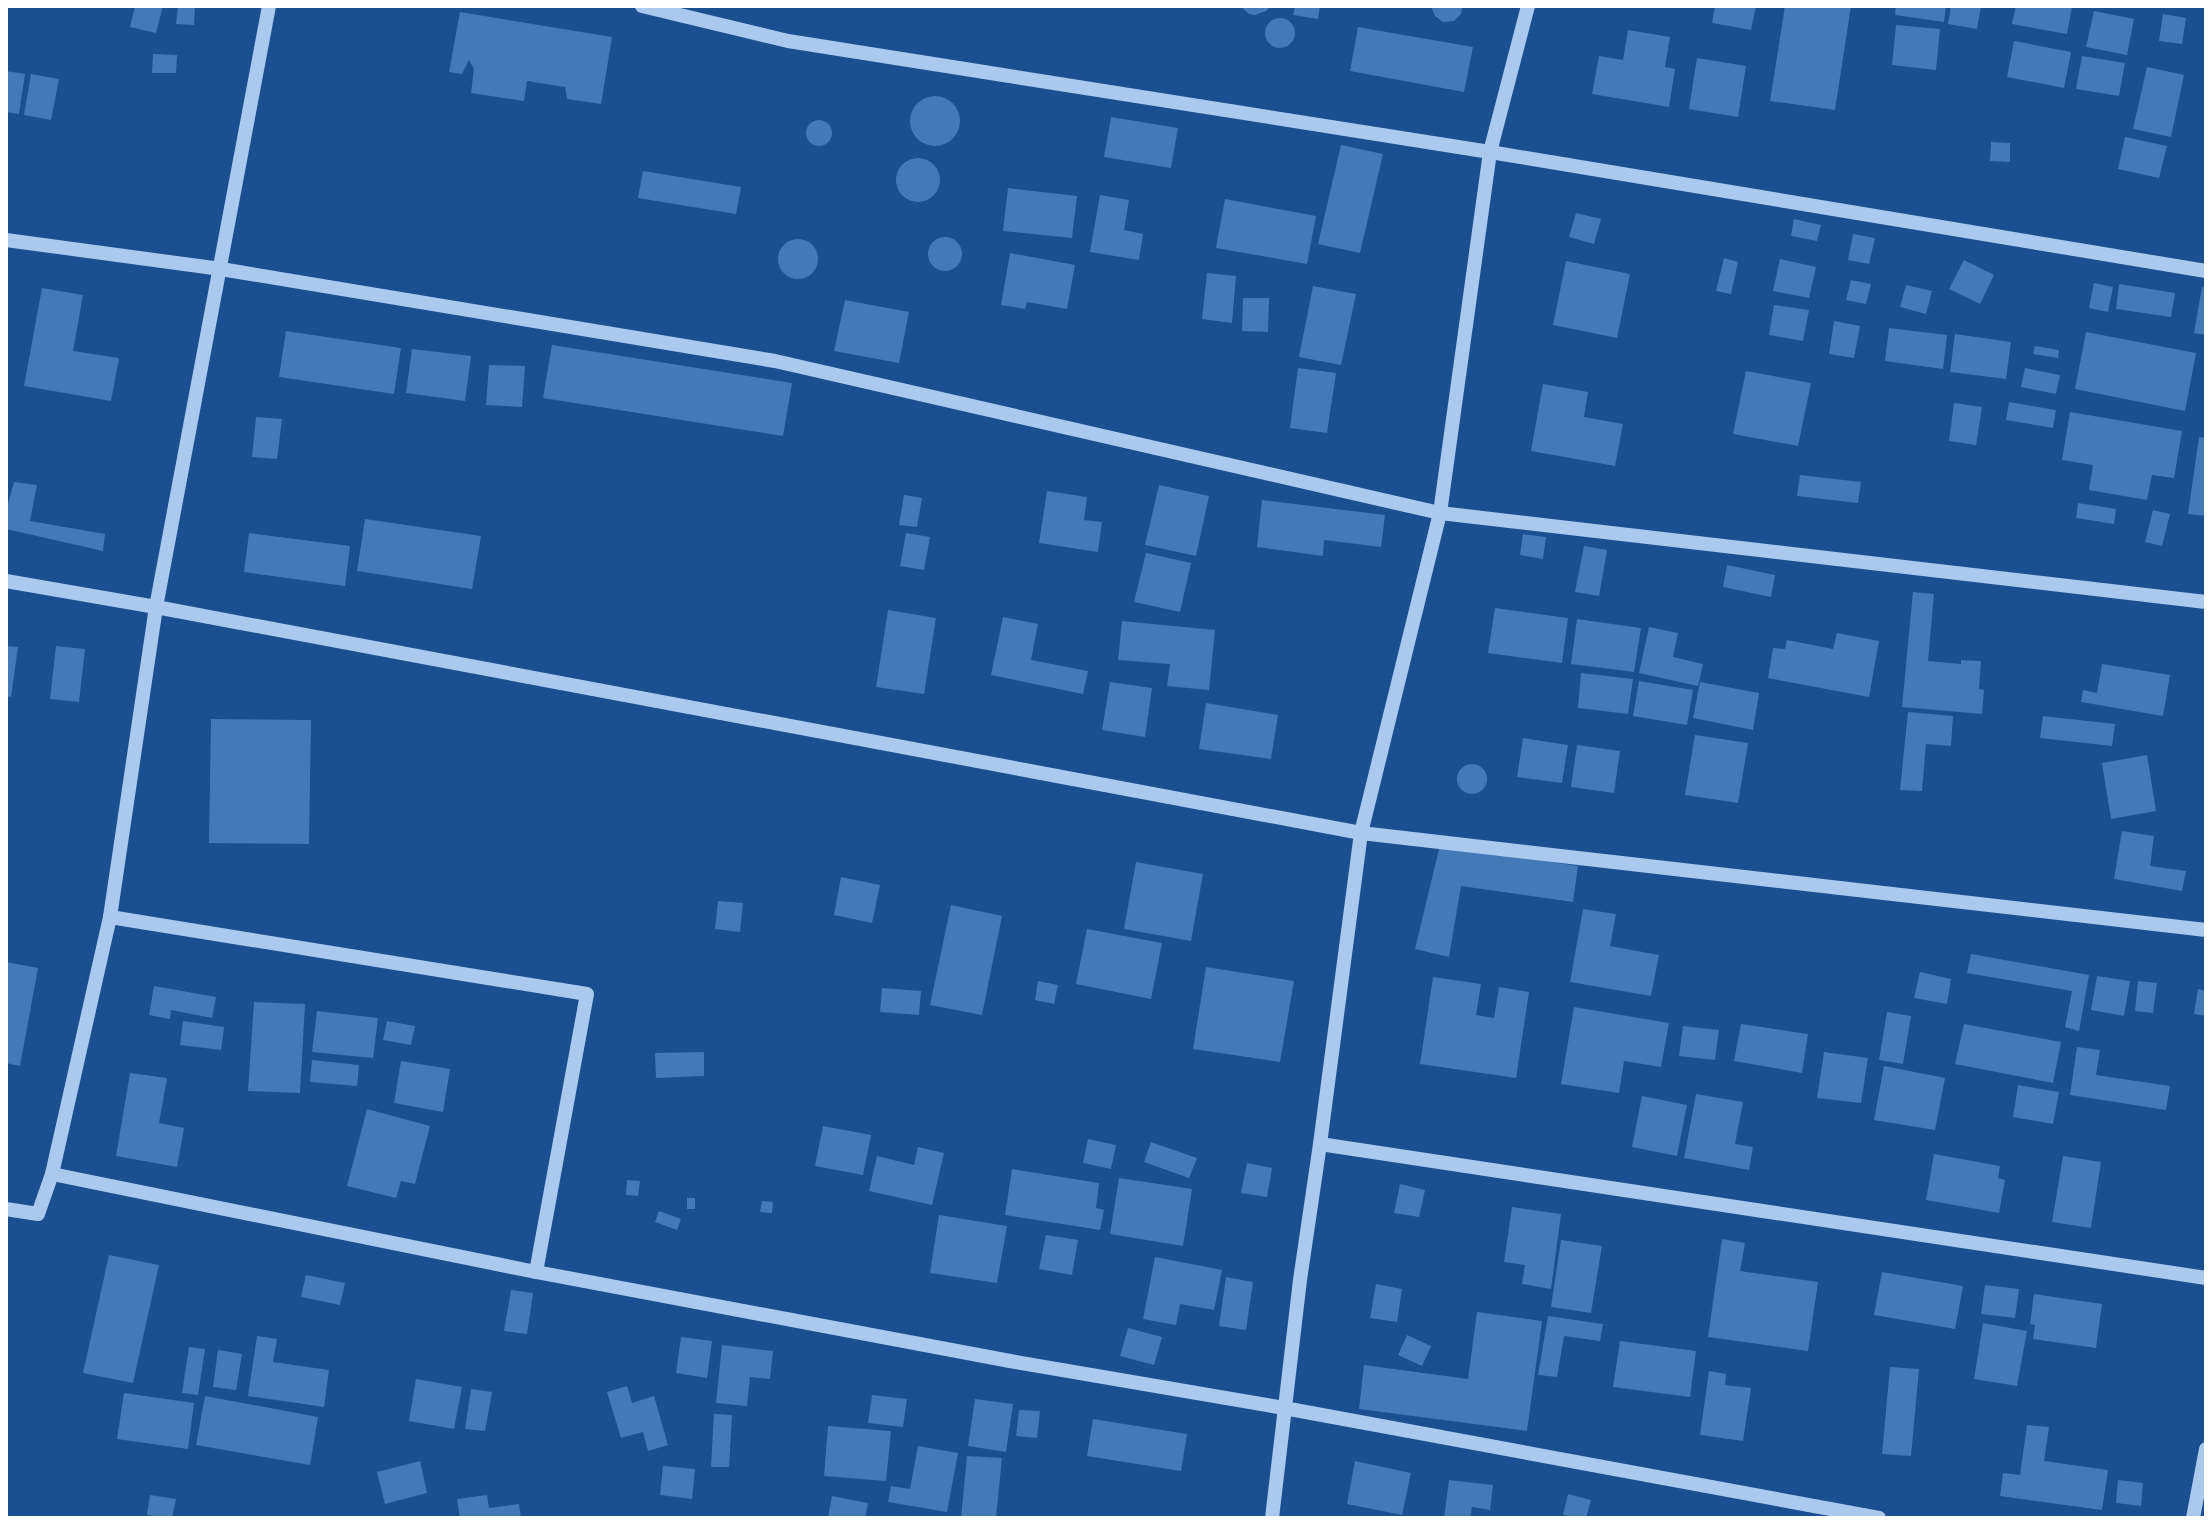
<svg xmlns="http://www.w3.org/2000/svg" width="2212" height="1524" font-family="Raleway,sans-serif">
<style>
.building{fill:#4478b7}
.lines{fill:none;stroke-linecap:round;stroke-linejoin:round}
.minor{stroke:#a9c9ee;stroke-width:14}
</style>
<rect width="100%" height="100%" fill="#1b4f8f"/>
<g class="building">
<polygon points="135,6 163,6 156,33 130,27"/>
<polygon points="178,6 195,6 194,25 176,24"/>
<polygon points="1240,6 1271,6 1266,11 1255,15 1249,14"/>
<polygon points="1295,6 1320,6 1318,19 1293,15"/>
<polygon points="1431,6 1462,6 1462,9 1461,14 1454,21 1443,22 1435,16"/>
<polygon points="1715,6 1756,6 1751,30 1712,23"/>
<polygon points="1785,6 1851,6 1835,110 1770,101"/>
<polygon points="1896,6 1946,6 1944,22 1895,15"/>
<polygon points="1951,6 1981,6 1977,29 1948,24"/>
<polygon points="2016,6 2072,6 2067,34 2012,24"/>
<polygon points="2094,11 2134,19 2127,55 2086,47"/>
<polygon points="460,12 612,37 601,104 567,99 565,87 527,81 524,101 471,93 474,69 469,60 462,74 449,72"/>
<polygon points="2163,14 2186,18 2182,44 2159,41"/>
<circle cx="1280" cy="33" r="15"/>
<polygon points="1896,25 1940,29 1936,70 1892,65"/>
<polygon points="1358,27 1473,47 1464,92 1350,71"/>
<polygon points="1628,30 1670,37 1665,67 1675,69 1669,107 1592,94 1599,56 1623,60"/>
<polygon points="2014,41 2071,52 2064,88 2007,77"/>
<polygon points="153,54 177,55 176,73 152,73"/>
<polygon points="2082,56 2125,63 2119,96 2076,89"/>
<polygon points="1697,58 1746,66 1738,117 1689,109"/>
<polygon points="2147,67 2184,75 2171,137 2133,129"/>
<polygon points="6,71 25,74 19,114 6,112"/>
<polygon points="31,74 59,79 51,120 24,115"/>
<circle cx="935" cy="121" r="25"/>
<polygon points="1111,117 1178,128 1171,168 1104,157"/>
<circle cx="819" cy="133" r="13"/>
<polygon points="2125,137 2167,146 2159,178 2118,169"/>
<polygon points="1991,142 2010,143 2010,162 1990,161"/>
<polygon points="1341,145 1383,154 1360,253 1318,244"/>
<circle cx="918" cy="180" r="22"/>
<polygon points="643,171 741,187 736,214 638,198"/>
<polygon points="1008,188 1077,196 1072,238 1003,231"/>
<polygon points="1100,195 1129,200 1124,230 1143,234 1139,260 1090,252"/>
<polygon points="1225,199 1316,216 1307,264 1216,248"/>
<polygon points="1576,213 1601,219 1594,244 1569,237"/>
<polygon points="1794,219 1821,225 1817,241 1791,236"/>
<polygon points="1853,234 1875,238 1869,264 1848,260"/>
<circle cx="945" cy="254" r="17"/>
<circle cx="798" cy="259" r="20"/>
<polygon points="1010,253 1075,265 1067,309 1027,302 1025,309 1001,305"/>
<polygon points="1724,258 1738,262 1731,294 1716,291"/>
<polygon points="1780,259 1816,267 1809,298 1773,291"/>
<polygon points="1964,260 1994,275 1980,304 1949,289"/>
<polygon points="1566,261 1630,274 1617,338 1553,325"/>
<polygon points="1207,273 1236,276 1232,323 1202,319"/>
<polygon points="1851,280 1871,284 1866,304 1846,300"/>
<polygon points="2094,283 2113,287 2108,312 2089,308"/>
<polygon points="2119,284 2175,293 2171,317 2116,309"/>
<polygon points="1906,285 1932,291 1926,314 1900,307"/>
<polygon points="1313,286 1356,294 1341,365 1299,357"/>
<polygon points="2202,287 2206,288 2206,335 2194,333"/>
<polygon points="42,288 83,295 73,351 119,358 111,401 24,386"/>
<polygon points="1243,298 1269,298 1268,332 1242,331"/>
<polygon points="845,300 909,312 899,363 834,351"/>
<polygon points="1774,305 1809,310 1803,341 1769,335"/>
<polygon points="1834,321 1860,326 1854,358 1829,354"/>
<polygon points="1889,328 1947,335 1943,369 1885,361"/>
<polygon points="286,331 401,348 394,394 279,377"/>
<polygon points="2086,332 2196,353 2185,411 2075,389"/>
<polygon points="1955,334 2011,342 2006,379 1950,372"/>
<polygon points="552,345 792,383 783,436 543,398"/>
<polygon points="2035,346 2059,350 2058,358 2033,354"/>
<polygon points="412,349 471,356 465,401 406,393"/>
<polygon points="489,365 525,366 522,407 486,405"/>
<polygon points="1298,368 1336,373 1327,433 1290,428"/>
<polygon points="2025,368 2060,375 2056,394 2021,387"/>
<polygon points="1746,371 1811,383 1798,446 1733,434"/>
<polygon points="1543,384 1588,392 1584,417 1623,424 1615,466 1531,451"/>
<polygon points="2009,402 2056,410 2053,428 2006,420"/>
<polygon points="1954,403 1982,407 1976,445 1949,441"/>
<polygon points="2070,412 2182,431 2174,478 2152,475 2147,500 2089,490 2093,465 2062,460"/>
<polygon points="256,417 282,419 277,459 252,457"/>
<polygon points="2199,437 2206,438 2206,516 2188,514"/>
<polygon points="1800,475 1861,482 1858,503 1797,496"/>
<polygon points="14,482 37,485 30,521 105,534 103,551 6,529 6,511"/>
<polygon points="1159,485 1209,496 1196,556 1145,545"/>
<polygon points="1047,491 1087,497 1084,520 1102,522 1098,552 1039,543"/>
<polygon points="904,495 922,498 917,527 899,525"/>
<polygon points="1262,500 1385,515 1381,547 1324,540 1323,556 1257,547"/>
<polygon points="2078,503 2116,509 2114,524 2076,518"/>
<polygon points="2153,510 2170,514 2162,546 2145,542"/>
<polygon points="365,519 481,536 472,589 357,571"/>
<polygon points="249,533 350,546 345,586 244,572"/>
<polygon points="906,533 930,537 924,570 900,566"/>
<polygon points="1523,534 1546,537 1543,559 1520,555"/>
<polygon points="1584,546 1607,550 1599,596 1575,592"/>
<polygon points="1146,553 1191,563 1180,612 1134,602"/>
<polygon points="1727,565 1775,575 1771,597 1723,587"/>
<polygon points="1913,592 1934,594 1928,661 1961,664 1961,660 1981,661 1979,689 1984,690 1982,714 1902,707"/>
<polygon points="1495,608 1568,618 1562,663 1488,653"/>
<polygon points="888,610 936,618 924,694 876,687"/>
<polygon points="1003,617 1038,624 1031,660 1088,671 1083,694 991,675"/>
<polygon points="1577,619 1641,628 1634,672 1571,664"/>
<polygon points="1122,621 1215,630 1209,690 1167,686 1170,664 1118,660"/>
<polygon points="1649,627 1678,633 1673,657 1703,664 1698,686 1639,673"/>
<polygon points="1837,633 1879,641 1869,697 1768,678 1773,648 1785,649 1787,640 1833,649"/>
<polygon points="6,646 18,647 11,697 6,696"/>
<polygon points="56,646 85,649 79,702 50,699"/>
<polygon points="2102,664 2170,675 2163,716 2081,702 2083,690 2097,693"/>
<polygon points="1581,673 1633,679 1628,714 1578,708"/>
<polygon points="1639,681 1693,690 1687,725 1633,716"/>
<polygon points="1110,682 1152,688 1145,737 1102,730"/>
<polygon points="1700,682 1759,693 1753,730 1693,718"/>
<polygon points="1206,703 1278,715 1271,759 1199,749"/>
<polygon points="1908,712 1953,716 1951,746 1926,744 1922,791 1900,790"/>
<polygon points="2043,716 2115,724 2112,746 2040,738"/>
<polygon points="211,719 311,720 309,844 209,843"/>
<polygon points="1695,735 1748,743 1738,803 1685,795"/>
<polygon points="1523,738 1568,745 1562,783 1517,777"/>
<polygon points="1577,745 1620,751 1614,793 1571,787"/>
<polygon points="2147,755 2156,811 2111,819 2102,763"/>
<circle cx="1472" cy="779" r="15"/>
<polygon points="2122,831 2154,836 2150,866 2186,871 2182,891 2114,879"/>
<polygon points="1440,845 1578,866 1573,902 1461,886 1449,957 1415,949"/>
<polygon points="1136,862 1203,874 1191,941 1124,929"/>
<polygon points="841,877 880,885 872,923 834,915"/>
<polygon points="718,901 743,903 740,932 715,929"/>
<polygon points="951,905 1002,916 982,1015 930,1005"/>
<polygon points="1583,909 1616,914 1610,946 1659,955 1651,996 1570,982"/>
<polygon points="1087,929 1162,943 1151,999 1076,984"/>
<polygon points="1971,954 2089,975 2079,1031 2065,1027 2072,991 1967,973"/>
<polygon points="6,962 38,968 20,1066 6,1063"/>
<polygon points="1206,967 1294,981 1280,1062 1193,1049"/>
<polygon points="1920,972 1951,979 1947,1004 1914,998"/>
<polygon points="2097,976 2130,981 2124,1016 2091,1010"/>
<polygon points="1433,977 1481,984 1476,1015 1494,1018 1499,987 1529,992 1516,1078 1420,1064"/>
<polygon points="1038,981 1058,985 1054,1004 1035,1000"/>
<polygon points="2138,981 2157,983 2153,1013 2135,1011"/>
<polygon points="154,986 216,997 212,1018 171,1010 170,1019 149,1015"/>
<polygon points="882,988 921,991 919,1015 880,1012"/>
<polygon points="2198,989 2206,991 2206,1016 2194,1014"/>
<polygon points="254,1002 305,1004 300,1093 248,1091"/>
<polygon points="1574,1007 1669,1023 1661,1067 1624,1061 1619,1093 1561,1084"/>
<polygon points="317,1011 378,1018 373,1058 312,1052"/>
<polygon points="1887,1012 1911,1016 1903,1064 1879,1060"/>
<polygon points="183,1021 224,1027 221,1050 180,1045"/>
<polygon points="387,1021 415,1026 411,1045 383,1040"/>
<polygon points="1741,1024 1808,1034 1802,1073 1734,1061"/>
<polygon points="1964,1024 2061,1042 2053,1083 1955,1064"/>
<polygon points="1683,1026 1719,1030 1715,1060 1679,1056"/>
<polygon points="2077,1047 2100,1050 2096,1075 2170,1086 2166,1110 2070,1095"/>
<polygon points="704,1052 704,1076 656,1078 655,1053"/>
<polygon points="1824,1052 1868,1058 1861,1103 1817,1098"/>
<polygon points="312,1060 359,1065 357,1086 310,1082"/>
<polygon points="401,1061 450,1069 443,1112 394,1103"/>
<polygon points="1884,1066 1945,1078 1935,1130 1874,1120"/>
<polygon points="130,1073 167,1078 159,1123 184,1128 177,1167 116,1156"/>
<polygon points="2018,1085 2059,1092 2053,1124 2013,1117"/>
<polygon points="1696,1094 1743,1102 1735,1144 1753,1147 1749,1170 1684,1158"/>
<polygon points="1642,1096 1687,1105 1677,1156 1632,1147"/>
<polygon points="367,1109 430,1126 415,1184 401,1181 396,1198 347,1186"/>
<polygon points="823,1126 871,1135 863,1175 815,1166"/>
<polygon points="1088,1139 1116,1145 1111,1169 1083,1163"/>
<polygon points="1151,1142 1197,1158 1189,1178 1144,1162"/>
<polygon points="918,1147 944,1153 932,1205 869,1191 877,1156 914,1165"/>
<polygon points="1934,1154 2000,1166 1998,1178 2005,1180 1999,1213 1926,1200"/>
<polygon points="2063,1156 2101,1162 2091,1228 2052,1222"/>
<polygon points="1247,1163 1272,1168 1267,1197 1241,1193"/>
<polygon points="1012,1169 1099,1183 1096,1208 1104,1210 1100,1230 1005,1215"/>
<polygon points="1119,1178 1192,1189 1183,1246 1110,1234"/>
<polygon points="627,1180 640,1181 638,1196 626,1195"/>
<polygon points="1400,1184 1425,1190 1419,1217 1394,1213"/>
<rect x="687" y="1198" width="8" height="11"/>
<polygon points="762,1201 773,1202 772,1213 760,1212"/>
<polygon points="1512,1207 1561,1214 1551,1289 1522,1284 1525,1265 1504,1262"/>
<polygon points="659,1211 681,1219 677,1230 655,1222"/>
<polygon points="939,1215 1007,1226 997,1283 930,1273"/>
<polygon points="1046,1235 1078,1240 1072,1275 1039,1269"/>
<polygon points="1722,1239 1745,1243 1740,1271 1818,1282 1808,1351 1708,1337"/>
<polygon points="1561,1240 1602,1246 1591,1313 1551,1307"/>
<polygon points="109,1255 159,1265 133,1383 83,1373"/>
<polygon points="1155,1257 1222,1270 1214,1310 1180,1304 1176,1325 1143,1319"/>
<polygon points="1882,1272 1963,1286 1955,1329 1874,1315"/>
<polygon points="306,1275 345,1283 340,1305 301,1297"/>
<polygon points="1226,1277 1253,1282 1246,1330 1219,1326"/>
<polygon points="1376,1284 1402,1289 1397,1322 1370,1318"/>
<polygon points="1985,1285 2019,1289 2015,1318 1981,1314"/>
<polygon points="511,1290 533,1293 527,1334 504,1331"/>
<polygon points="2034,1294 2102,1304 2096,1348 2033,1339 2035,1325 2030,1324"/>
<polygon points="1477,1312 1542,1321 1527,1431 1359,1409 1364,1365 1468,1379"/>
<polygon points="1548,1316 1603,1324 1600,1341 1564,1336 1557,1377 1538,1375"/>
<polygon points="1983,1323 2027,1331 2017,1386 1974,1379"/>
<polygon points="1128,1328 1162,1337 1154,1365 1120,1356"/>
<polygon points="1407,1335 1431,1346 1422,1366 1398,1355"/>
<polygon points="257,1336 277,1339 273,1362 329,1370 324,1407 248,1396"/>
<polygon points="681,1337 712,1341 707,1378 676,1373"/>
<polygon points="1620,1341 1696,1351 1690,1397 1613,1387"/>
<polygon points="722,1345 773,1351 770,1379 750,1377 747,1406 716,1403"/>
<polygon points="189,1347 205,1349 198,1395 182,1393"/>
<polygon points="218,1350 242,1354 236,1390 213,1387"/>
<polygon points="1890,1367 1919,1369 1911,1456 1882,1454"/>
<polygon points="1709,1371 1726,1374 1725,1385 1751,1388 1743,1441 1700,1435"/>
<polygon points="416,1379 462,1387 454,1429 409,1421"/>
<polygon points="627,1386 632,1403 654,1396 668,1445 648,1451 643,1432 621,1438 607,1392"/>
<polygon points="471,1389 492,1392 485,1431 465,1429"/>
<polygon points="124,1393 194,1403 188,1449 117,1439"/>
<polygon points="872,1395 907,1399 903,1427 868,1423"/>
<polygon points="205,1396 318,1417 310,1465 196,1445"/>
<polygon points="975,1399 1013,1404 1006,1452 968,1446"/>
<polygon points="1019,1410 1040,1411 1037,1438 1016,1436"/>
<polygon points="714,1414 732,1415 729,1467 711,1467"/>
<polygon points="1093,1419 1187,1434 1181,1471 1087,1456"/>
<polygon points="2027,1425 2049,1427 2044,1461 2108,1470 2102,1510 2000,1496 2003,1473 2020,1475"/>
<polygon points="828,1426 891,1431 886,1481 824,1476"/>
<polygon points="918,1446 958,1453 947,1512 888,1502 891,1486 910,1489"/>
<polygon points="967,1456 1002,1458 996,1518 961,1518"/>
<polygon points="420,1461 427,1493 385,1504 377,1472"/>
<polygon points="1355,1461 1411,1473 1402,1515 1347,1504"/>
<polygon points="663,1466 695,1469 692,1499 660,1495"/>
<polygon points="1449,1480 1493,1485 1490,1510 1472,1507 1470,1518 1444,1518"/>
<polygon points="2118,1480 2143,1483 2141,1506 2116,1503"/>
<polygon points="1568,1494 1591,1500 1586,1518 1563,1515"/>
<polygon points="150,1495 176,1499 172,1518 147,1515"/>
<polygon points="487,1495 489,1508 519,1504 521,1518 460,1518 457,1499"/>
<polygon points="832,1496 868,1503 865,1518 828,1517"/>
</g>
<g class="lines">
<g class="minor">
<polyline points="269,6 156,607 1361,833 2206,930"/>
<polyline points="642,6 788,41 1490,152 2206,271"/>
<polyline points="6,240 221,269 775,361 1440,513 2206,602"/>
<polyline points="6,581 156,607 110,917 52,1174 38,1214 6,1209"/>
<polyline points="110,917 587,994 536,1272"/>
<polyline points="1320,1144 2206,1278"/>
<polyline points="52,1174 536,1272 1010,1361 1284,1408 1879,1518"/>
<polyline points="1272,1518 1300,1280 1320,1144 1361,833 1440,513 1490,152 1528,6"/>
<polyline points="2193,1518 2206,1449"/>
</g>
</g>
<rect width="2212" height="1524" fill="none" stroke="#ffffff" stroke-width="16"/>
</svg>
